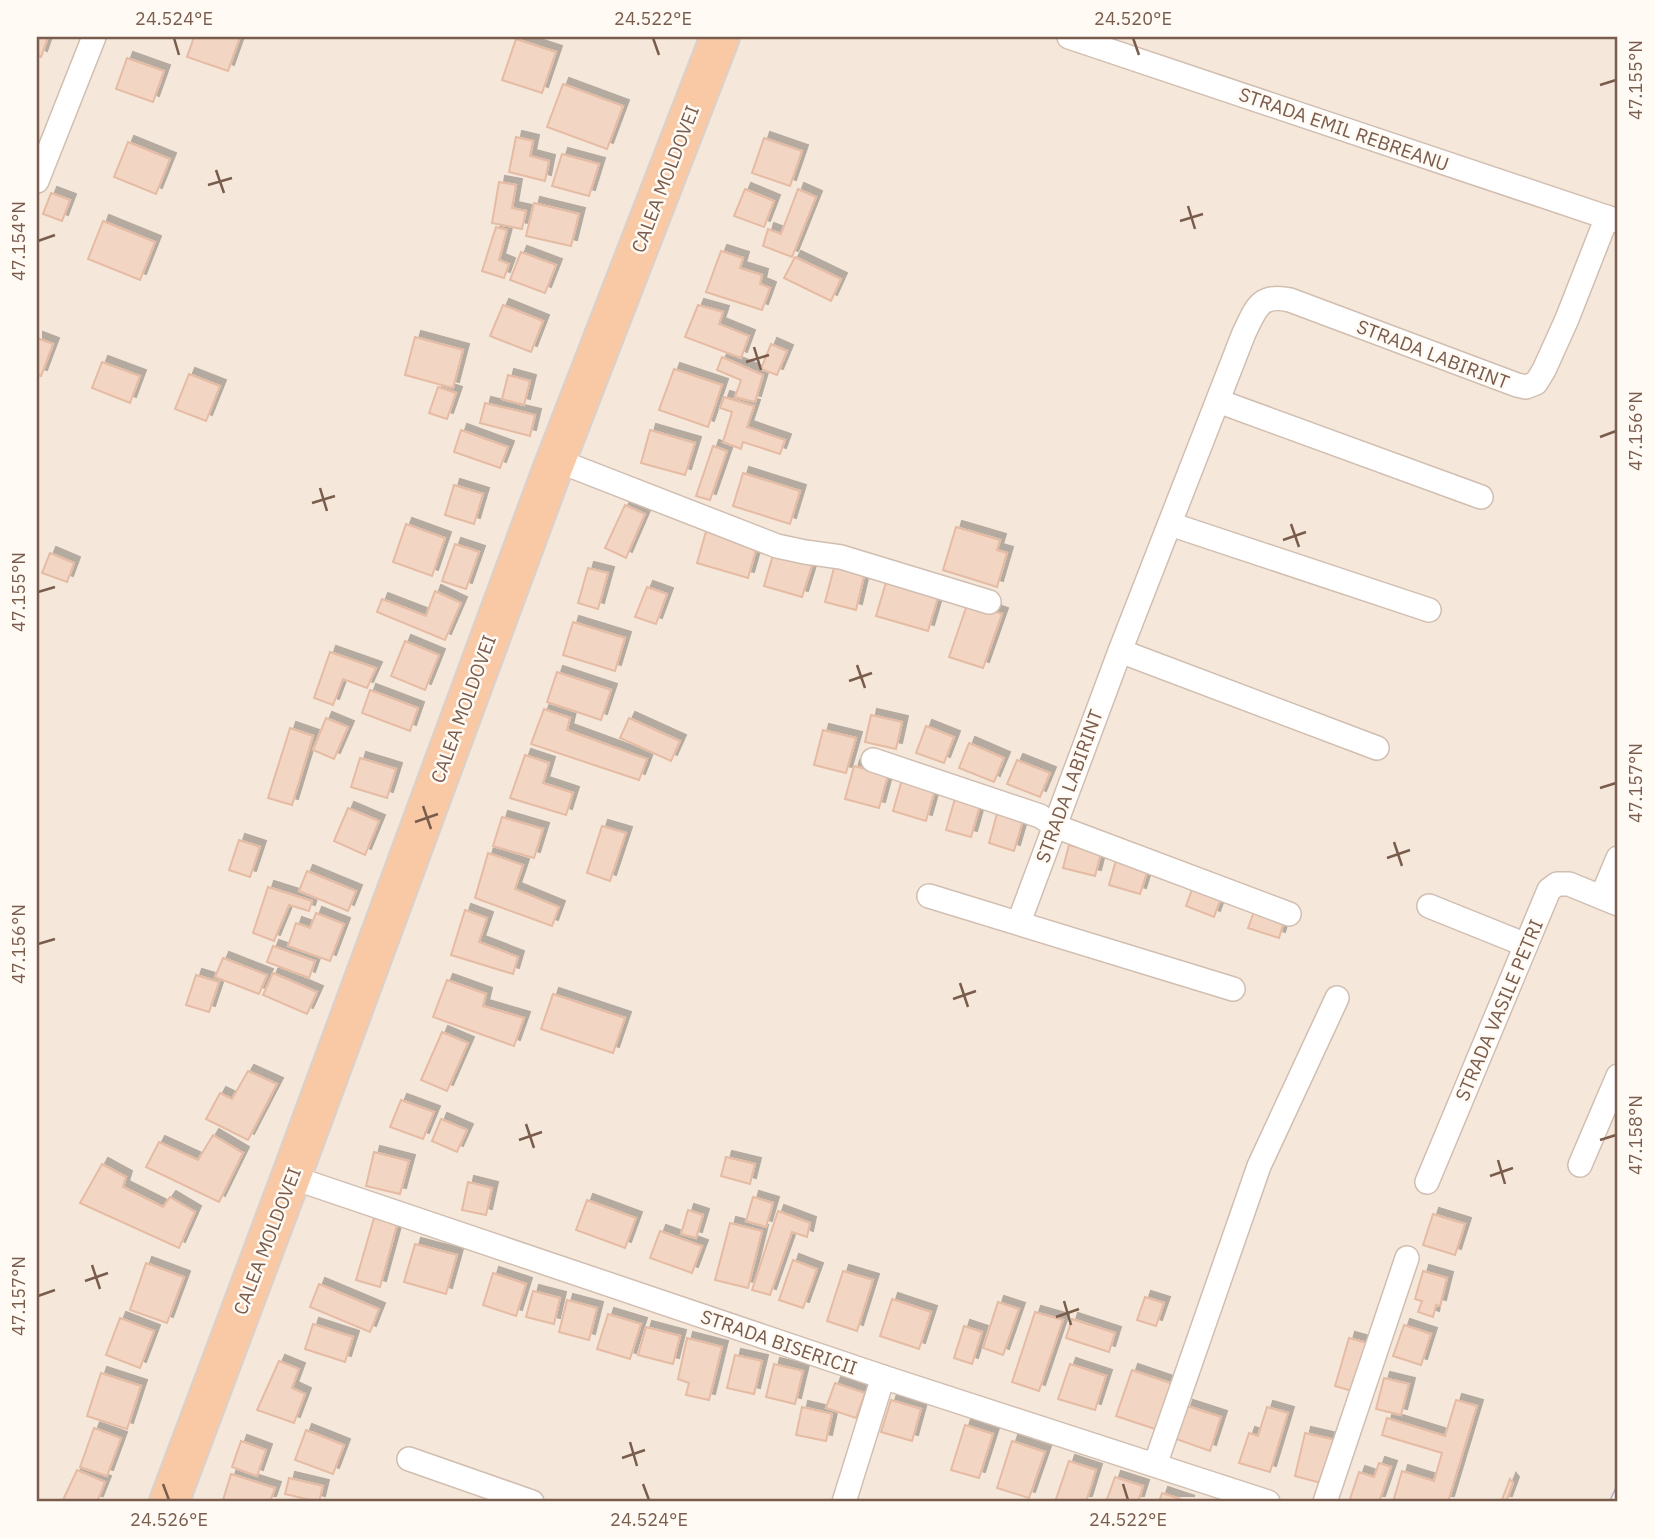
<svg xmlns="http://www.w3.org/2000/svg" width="1655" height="1539" font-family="'IBM Plex Sans',sans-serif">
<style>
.residential{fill:#f5e8da}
.building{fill:#f3d5c3;stroke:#e6bba3;stroke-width:2;filter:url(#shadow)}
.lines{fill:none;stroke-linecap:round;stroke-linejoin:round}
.minor-casing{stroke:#d1beb0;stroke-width:26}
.trunk-casing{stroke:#dad1cd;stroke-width:42}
.minor{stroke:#fff;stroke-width:23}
.trunk{stroke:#f9c8a4;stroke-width:38}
.rail-casing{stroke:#b9a8c9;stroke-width:8}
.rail{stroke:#fffaf3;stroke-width:5;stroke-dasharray:16;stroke-linecap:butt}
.ticks{fill:none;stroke:#7a5c4d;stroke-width:2.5}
.labels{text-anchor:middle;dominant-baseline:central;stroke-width:5;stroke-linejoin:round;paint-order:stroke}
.street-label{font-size:19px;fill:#7a5c4d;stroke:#fffaf3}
.neatline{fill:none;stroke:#7a5c4d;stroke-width:2.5}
.ticks-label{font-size:18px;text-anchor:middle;fill:#7a5c4d}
</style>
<defs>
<filter id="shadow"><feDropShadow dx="6" dy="-6" stdDeviation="0" flood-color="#0004"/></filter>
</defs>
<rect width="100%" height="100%" fill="#fdf6ec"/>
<rect class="residential" x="37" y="37" width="1581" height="1465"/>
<g class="building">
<polygon points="37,37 48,37 41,57 37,55"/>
<polygon points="194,37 240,37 228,71 187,57"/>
<polygon points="516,39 556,52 542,93 502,80"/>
<polygon points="127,58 164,71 153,102 116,89"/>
<polygon points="563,84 623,106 607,149 547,127"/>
<polygon points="516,137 533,141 530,156 549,161 545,181 509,172"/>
<polygon points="764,138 802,151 790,186 752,173"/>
<polygon points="128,142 170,159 156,194 114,177"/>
<polygon points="562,154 599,164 589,196 552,186"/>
<polygon points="499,182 516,185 512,208 526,211 522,229 492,223"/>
<polygon points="745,189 774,201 764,227 734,216"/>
<polygon points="798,189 816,197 792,257 763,246 768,229 781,234"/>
<polygon points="51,193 70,200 62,221 43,214"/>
<polygon points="534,203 579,214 571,246 526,236"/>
<polygon points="103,221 155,242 140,280 88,259"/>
<polygon points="496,227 507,230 499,260 509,264 504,278 482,271"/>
<polygon points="721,251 743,258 740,268 762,275 760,284 770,288 762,310 706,292"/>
<polygon points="521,252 556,265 545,293 510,280"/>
<polygon points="795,257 841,279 831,301 784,278"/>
<polygon points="503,305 543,321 531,352 490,336"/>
<polygon points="698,305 723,312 719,324 749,336 741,358 685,337"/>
<polygon points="415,337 463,350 453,388 405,375"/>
<polygon points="37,338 53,344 41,376 37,375"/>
<polygon points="771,344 787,351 777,375 761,369"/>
<polygon points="722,357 763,375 755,402 735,397 741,380 717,370"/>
<polygon points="102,362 140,376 130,403 92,388"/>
<polygon points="674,369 722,385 708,427 659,410"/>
<polygon points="189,374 220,386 206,421 175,409"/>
<polygon points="508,375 530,381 524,405 502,399"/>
<polygon points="438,387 456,393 447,419 429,413"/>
<polygon points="724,397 754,406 747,427 785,440 780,454 743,442 741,449 723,442 732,412 720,408"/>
<polygon points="485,403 535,415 530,436 480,423"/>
<polygon points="461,430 508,447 500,468 454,452"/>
<polygon points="650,430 695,443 685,475 641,463"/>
<polygon points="713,446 727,451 710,500 696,496"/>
<polygon points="743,473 800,491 790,524 733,506"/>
<polygon points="454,485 483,494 474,524 445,515"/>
<polygon points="625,505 645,514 626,558 605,548"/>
<polygon points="406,524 445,538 432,576 393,562"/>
<polygon points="956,527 1000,540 997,550 1007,553 997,587 943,570"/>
<polygon points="707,528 758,543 748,578 697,563"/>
<polygon points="455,544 479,552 466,589 442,581"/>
<polygon points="775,548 814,559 802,597 764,586"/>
<polygon points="50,553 74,563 67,582 42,573"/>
<polygon points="835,564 865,572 856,610 825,602"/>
<polygon points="588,568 608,573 598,609 578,603"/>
<polygon points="887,579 939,594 928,631 876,616"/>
<polygon points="647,587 667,594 656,624 635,617"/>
<polygon points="435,591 461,603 445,640 377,612 382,599 426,616"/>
<polygon points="968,602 1002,614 983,668 949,657"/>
<polygon points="573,622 625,638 615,671 563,655"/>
<polygon points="405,641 439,655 425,690 391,676"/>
<polygon points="330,652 376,668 367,688 343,679 333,705 314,698"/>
<polygon points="557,672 611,690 601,720 547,702"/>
<polygon points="370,690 418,708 410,731 362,713"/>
<polygon points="544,709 570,718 567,730 647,759 639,780 531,744"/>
<polygon points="871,715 902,722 896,749 865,742"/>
<polygon points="326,718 348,727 334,759 313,750"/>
<polygon points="629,718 680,741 671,761 620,738"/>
<polygon points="926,726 954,737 944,763 916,753"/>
<polygon points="290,728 313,736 292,805 268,798"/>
<polygon points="823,730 856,738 846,773 814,765"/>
<polygon points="969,743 1004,758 994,782 959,768"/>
<polygon points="525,755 549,763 543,783 573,793 566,815 510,798"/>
<polygon points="360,758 396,769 387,798 351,787"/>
<polygon points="1017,760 1050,773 1040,797 1007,784"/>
<polygon points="854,766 888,775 879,808 845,799"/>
<polygon points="903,776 936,786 926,821 893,811"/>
<polygon points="956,795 981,802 971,837 946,830"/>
<polygon points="348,808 379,821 365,855 334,841"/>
<polygon points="998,810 1024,817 1014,851 989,843"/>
<polygon points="502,817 543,829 534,858 493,846"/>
<polygon points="602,826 626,833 610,881 587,873"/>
<polygon points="239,840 260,847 250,877 229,870"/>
<polygon points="1069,845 1101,853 1095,876 1063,868"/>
<polygon points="488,853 523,865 515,889 559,907 552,926 475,898"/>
<polygon points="1116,860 1148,869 1140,894 1109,885"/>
<polygon points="307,871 356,891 348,911 299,891"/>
<polygon points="1194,884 1222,895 1214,917 1186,906"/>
<polygon points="268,887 312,901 309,911 289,905 274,941 253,933"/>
<polygon points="1256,906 1286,915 1279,938 1248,928"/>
<polygon points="465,910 487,918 479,942 518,957 513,974 451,955"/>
<polygon points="316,913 344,924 330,961 288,946 296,923 310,928"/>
<polygon points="273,946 315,961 309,978 267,962"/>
<polygon points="223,958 267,975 259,994 215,977"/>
<polygon points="273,973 317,992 307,1014 263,995"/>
<polygon points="196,975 219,982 209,1012 186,1005"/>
<polygon points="447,980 486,994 483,1006 524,1018 514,1046 433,1017"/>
<polygon points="553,994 625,1018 613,1053 541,1029"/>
<polygon points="442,1032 468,1043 447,1091 421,1080"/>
<polygon points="248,1071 277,1084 248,1140 206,1119 220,1093 232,1099"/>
<polygon points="401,1100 434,1112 423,1139 390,1127"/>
<polygon points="441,1119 467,1130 457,1152 432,1141"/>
<polygon points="213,1135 243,1153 219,1202 146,1167 159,1142 198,1160"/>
<polygon points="374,1152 409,1161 400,1194 366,1186"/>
<polygon points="726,1157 755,1164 750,1184 721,1176"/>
<polygon points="102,1164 126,1177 123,1187 163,1207 170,1197 195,1212 179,1248 80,1203"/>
<polygon points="468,1182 492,1188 486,1215 462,1210"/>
<polygon points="753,1197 773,1203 766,1227 746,1221"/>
<polygon points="587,1200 636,1218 625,1248 576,1230"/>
<polygon points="688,1210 703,1215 696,1238 681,1234"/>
<polygon points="778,1211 810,1223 807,1237 792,1232 770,1295 752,1290"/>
<polygon points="1433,1214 1465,1224 1455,1255 1423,1245"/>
<polygon points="374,1218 397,1225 380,1287 356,1280"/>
<polygon points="730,1223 762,1231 748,1288 715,1280"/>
<polygon points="660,1231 702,1246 692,1273 650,1258"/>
<polygon points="415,1244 457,1255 446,1294 404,1282"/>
<polygon points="793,1260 817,1269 803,1308 779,1300"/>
<polygon points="146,1263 184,1277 167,1323 130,1310"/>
<polygon points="843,1271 873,1280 857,1331 827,1321"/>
<polygon points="1423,1271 1447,1278 1440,1306 1436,1305 1433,1317 1418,1312 1422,1301 1415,1299"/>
<polygon points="493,1273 526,1284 516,1316 483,1305"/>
<polygon points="319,1284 379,1309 370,1332 310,1307"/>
<polygon points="533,1291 560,1298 554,1324 526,1317"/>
<polygon points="1145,1297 1164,1303 1156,1326 1137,1320"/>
<polygon points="892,1299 931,1312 919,1349 880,1336"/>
<polygon points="567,1300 597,1308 589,1340 559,1332"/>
<polygon points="998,1302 1019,1309 1003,1355 983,1348"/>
<polygon points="1035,1312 1063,1320 1039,1391 1012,1382"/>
<polygon points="608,1314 641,1324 630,1359 597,1349"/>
<polygon points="120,1318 154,1331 140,1368 106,1355"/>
<polygon points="1072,1319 1115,1333 1109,1352 1066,1338"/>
<polygon points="313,1324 353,1337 345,1362 305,1349"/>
<polygon points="1404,1325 1431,1334 1421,1365 1393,1356"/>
<polygon points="964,1326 982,1332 972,1364 954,1358"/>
<polygon points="646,1327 680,1336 673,1364 638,1355"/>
<polygon points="687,1338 722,1347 709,1400 686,1395 689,1383 678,1379"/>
<polygon points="1349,1338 1367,1343 1352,1391 1335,1386"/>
<polygon points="735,1355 762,1361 754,1394 727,1388"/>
<polygon points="279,1361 299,1369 292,1388 305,1394 294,1423 257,1410"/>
<polygon points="774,1364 803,1371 795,1404 766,1397"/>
<polygon points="1070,1364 1106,1376 1095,1410 1058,1399"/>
<polygon points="1132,1370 1173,1384 1158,1430 1116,1416"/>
<polygon points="101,1373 141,1386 127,1429 87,1416"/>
<polygon points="1384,1378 1409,1384 1401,1415 1376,1409"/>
<polygon points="835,1383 865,1393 856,1418 826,1408"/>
<polygon points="891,1400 921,1409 912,1441 881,1432"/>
<polygon points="1456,1400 1477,1406 1448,1502 1393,1502 1402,1471 1434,1481 1442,1453 1382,1435 1387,1418 1445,1436"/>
<polygon points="1187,1406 1221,1417 1210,1451 1176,1439"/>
<polygon points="802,1407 832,1414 826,1441 796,1435"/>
<polygon points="1267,1407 1288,1413 1270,1472 1239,1463 1249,1433 1258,1436"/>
<polygon points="965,1425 993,1434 979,1478 951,1470"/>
<polygon points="94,1428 121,1438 107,1476 80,1467"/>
<polygon points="306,1430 344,1445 333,1474 295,1460"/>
<polygon points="1305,1433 1336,1440 1325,1484 1295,1476"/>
<polygon points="241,1441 266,1450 257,1476 232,1467"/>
<polygon points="1012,1441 1045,1452 1029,1498 997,1488"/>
<polygon points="1069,1461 1096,1470 1086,1502 1055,1502"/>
<polygon points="1379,1463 1391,1467 1379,1502 1361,1502 1350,1499 1359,1472 1374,1477"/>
<polygon points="77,1470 105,1482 97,1502 69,1502 63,1500"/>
<polygon points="231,1474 275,1488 270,1502 230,1502 223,1500"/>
<polygon points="1115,1477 1143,1486 1138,1502 1106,1502"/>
<polygon points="289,1478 323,1486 319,1502 285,1494"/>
<polygon points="1510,1479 1513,1483 1506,1502 1501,1502"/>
<polygon points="1162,1493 1189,1502 1159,1502"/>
</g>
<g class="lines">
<g class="minor-casing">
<g id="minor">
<polyline points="1069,37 1618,221"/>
<polyline points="37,181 94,37"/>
<polyline points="1218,401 1481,497"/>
<polyline points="556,460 777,546 805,552 841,557 989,602"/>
<polyline points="1170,524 1429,610"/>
<polyline points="1120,651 1377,748"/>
<polyline points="873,760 1040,816 1055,826 1289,914"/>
<polyline points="929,896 1233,989"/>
<polyline points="1602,896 1618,858"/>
<polyline points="1429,906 1526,945"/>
<path d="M1019,922l101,-271 124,-318c12,-24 15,-40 46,-33l227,85 9,2 10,-4 8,-13 23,-51 40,-102"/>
<polyline points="1580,1165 1618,1076"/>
<polyline points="291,1177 883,1377 1268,1502"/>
<polyline points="1427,1182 1549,890 1557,884 1569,884 1618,904"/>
<polyline points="409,1459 532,1502"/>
<polyline points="1155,1465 1259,1166 1337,998"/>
<polyline points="844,1502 883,1377"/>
<polyline points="1325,1502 1407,1258"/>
</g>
</g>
<g class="trunk-casing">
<polyline id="trunk" points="169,1502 291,1177 551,473 720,37"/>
</g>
<use href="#minor" class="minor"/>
<use href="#trunk" class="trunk"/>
<g class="rail-casing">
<polyline id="rail" points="1613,1502 1618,1491"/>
</g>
<use href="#rail" class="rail"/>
</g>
<path class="ticks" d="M174,38l5,17M653,38l6,17M1133,38l6,17M1600,85l16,-5M216,170l8,23M208,185l24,-7M1188,206l7,23M1180,221l23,-7M38,241l17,-6M754,347l7,23M746,362l23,-7M1600,437l16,-6M320,488l7,23M312,503l23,-7M1291,524l8,23M1283,540l23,-8M38,592l17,-5M857,665l8,23M849,681l23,-8M1600,788l16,-5M423,806l8,23M415,822l23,-8M1394,842l8,24M1387,858l23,-8M38,944l17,-5M960,983l8,24M953,999l23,-8M526,1124l8,24M519,1140l23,-8M1600,1140l16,-5M1498,1160l7,24M1490,1176l23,-8M92,1265l8,24M85,1281l23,-8M38,1296l17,-6M1064,1301l7,24M1056,1317l23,-8M630,1442l7,24M622,1458l23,-8M163,1484l6,16M643,1484l6,16M1123,1484l5,16"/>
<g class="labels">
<g class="street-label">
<text transform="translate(1344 129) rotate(19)">STRADA EMIL REBREANU</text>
<text transform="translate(665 179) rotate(-69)">CALEA MOLDOVEI</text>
<text transform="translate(1433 354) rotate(21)">STRADA LABIRINT</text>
<text transform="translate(463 709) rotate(-70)">CALEA MOLDOVEI</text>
<text transform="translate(1069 786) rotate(-70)">STRADA LABIRINT</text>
<text transform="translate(1499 1010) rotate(-67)">STRADA VASILE PETRI</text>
<text transform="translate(267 1241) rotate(-69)">CALEA MOLDOVEI</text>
<text transform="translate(779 1342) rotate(19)">STRADA BISERICII</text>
</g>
</g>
<rect width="1655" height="1539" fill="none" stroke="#fffaf3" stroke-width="77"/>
<rect x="38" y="38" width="1578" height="1462" class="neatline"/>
<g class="ticks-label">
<text x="174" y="25">24.524°E</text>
<text x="653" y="25">24.522°E</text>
<text x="1133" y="25">24.520°E</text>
<text transform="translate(1636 80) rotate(-90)" y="6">47.155°N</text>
<text transform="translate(19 241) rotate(-90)" y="6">47.154°N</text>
<text transform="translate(1636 431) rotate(-90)" y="6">47.156°N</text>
<text transform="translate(19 592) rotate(-90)" y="6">47.155°N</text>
<text transform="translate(1636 783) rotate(-90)" y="6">47.157°N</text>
<text transform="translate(19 944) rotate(-90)" y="6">47.156°N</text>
<text transform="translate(1636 1135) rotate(-90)" y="6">47.158°N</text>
<text transform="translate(19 1296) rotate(-90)" y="6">47.157°N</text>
<text x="169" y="1526">24.526°E</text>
<text x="649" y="1526">24.524°E</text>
<text x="1128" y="1526">24.522°E</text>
</g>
</svg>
